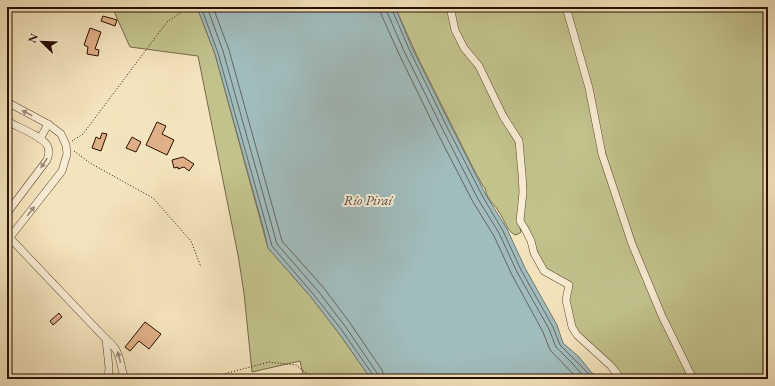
<svg xmlns="http://www.w3.org/2000/svg" width="775" height="386" font-family="'EB Garamond',serif">
<style>
.green{fill:#c2c28d;stroke:#766848}
.water{fill:#a1bcbc;stroke:#717672}
.lines{fill:none;stroke-linecap:round;stroke-linejoin:round}
.shore{stroke:#666560;stroke-width:1}
.building{fill:#dfaf87;stroke:#2a0e03}
.minor-casing{stroke:#5c4432;stroke-width:8}
.path{stroke:#2a0e03;stroke-width:1;stroke-dasharray:1 2;stroke-linecap:butt}
.minor{stroke:#f8edd4;stroke-width:7}
.oneway{fill:#9b8976}
.labels{text-anchor:middle;dominant-baseline:central;stroke-width:4;stroke-linejoin:round;paint-order:stroke}
.water-label{font-size:14px;font-style:italic;fill:#544b44;stroke:#f8edd4}
</style>
<rect width="100%" height="100%" fill="#f4e4bd"/>
<filter id="stains"><feTurbulence type="fractalNoise" baseFrequency=".005" numOctaves="4"/><feColorMatrix values="0 0 0 0 .2 0 0 0 0 .09 0 0 0 0 .02 0 0 0 .5 -.17"/></filter>
<radialGradient id="worn" r=".72"><stop offset=".6" stop-color="#630" stop-opacity="0"/><stop offset="1" stop-color="#630" stop-opacity=".3"/></radialGradient>
<g class="green">
<polygon points="112,7 197,7 215,54 268,248 311,297 338,332 371,379 304,379 300,361 252,372 244,293 238,255 198,56 130,47"/>
<path d="M395,7h54l17,49 11,11 40,74 3,34 -1,48 2,9 -3,2 -3,1c-8,-4 -11,-16 -16,-23 -3,-6 -8,-9 -11,-15 -2,-3 -2,-6 -3,-9l-2,-2 -10,-18 -56,-112z"/>
<polygon points="451,7 564,7 587,89 601,160 691,379 624,379 573,326 568,301 572,286 546,270 522,222 522,150 458,35"/>
<polygon points="568,7 768,7 768,379 696,379 653,291 613,183"/>
</g>
<polygon class="water" points="197,7 395,7 412,48 452,128 486,195 507,229 525,268 557,325 563,343 579,357 592,373 600,379 371,379 338,332 311,297 268,248 264,230 215,54"/>
<g class="lines">
<g class="shore">
<polyline points="201,7 218,53 272,246 314,295 341,329 373,375 374,379"/>
<polyline points="207,7 223,51 277,244 318,291 345,326 377,373 379,379"/>
<polyline points="213,7 229,50 282,241 323,287 350,323 382,370 385,379"/>
<polyline points="380,7 381,14 399,54 438,134 473,202 494,236 512,275 543,332 550,350 578,379"/>
<polyline points="386,7 387,12 404,51 444,132 478,199 499,233 517,272 549,329 556,347 573,364 586,379"/>
<polyline points="391,7 409,49 448,129 483,197 503,231 521,270 553,327 560,345 594,379"/>
</g>
</g>
<g class="building">
<polygon points="103,16 117,20 115,26 101,21"/>
<polygon points="90,28 101,32 95,49 99,50 98,56 87,54 88,47 84,45"/>
<polygon points="157,122 166,126 162,134 174,140 167,155 146,145"/>
<polygon points="102,133 107,134 101,151 92,148 96,137 100,139"/>
<polygon points="132,137 141,142 136,152 126,148"/>
<polygon points="183,157 194,164 189,171 184,167 178,169 178,167 174,168 172,160"/>
<polygon points="59,313 62,317 53,325 50,321"/>
<polygon points="145,322 161,334 149,349 139,341 130,351 125,347"/>
</g>
<g class="lines">
<g class="minor-casing">
<g id="minor">
<polyline points="450,7 455,30 464,48 479,66 503,116 519,141 522,174 523,192 520,221 525,229 531,241 534,253 544,271 569,285 566,300 572,327 577,335 611,366 621,379"/>
<polyline points="566,7 589,88 602,154 632,244 662,316 693,379"/>
<polyline points="7,102 48,124 61,134 66,145 67,154 62,171 7,241"/>
<path d="M7,121c10,6 33,14 40,24 3,5 2,10 0,15l-40,53"/>
<polyline points="40,139 48,124"/>
<path d="M7,235l99,104c17,14 12,22 19,40"/>
<polyline points="106,339 109,368 108,379"/>
</g>
</g>
<g class="path">
<polyline points="72,141 83,134 167,22 189,7"/>
<polyline points="74,151 90,163 153,198 191,241 201,267"/>
<polyline points="205,379 269,362 296,365 314,379"/>
</g>
<use href="#minor" class="minor"/>
</g>
<defs><path id="oneway-solid" d="M-6-.8H1V-3.2L6.5 0L1 3.2V.8H-6Z"/></defs>
<g class="oneway">
<use href="#oneway-solid" transform="translate(27 113) rotate(-152)"/>
<use href="#oneway-solid" transform="translate(44 163) rotate(124)"/>
<use href="#oneway-solid" transform="translate(31 211) rotate(-52)"/>
<use href="#oneway-solid" transform="translate(119 357) rotate(-105)"/>
</g>
<g class="labels">
<g class="water-label">
<text x="368" y="200">Río Piraí</text>
</g>
</g>
<rect width="775" height="386" fill="none" stroke="#f4e4bd" stroke-width="24"/>
<rect x="8" y="8" width="759" height="370" fill="none" stroke="#2a0e03" stroke-width="2"/>
<rect x="12" y="12" width="751" height="362" fill="none" stroke="#2a0e03"/>
<g transform="translate(42 42) rotate(293)" stroke="#f8edd4" stroke-width="3" paint-order="stroke">
<path d="M0-3L7 15L0 10L-7 15Z" fill="#2a0e03"/>
<text y="-6" font-size="11" font-weight="bold" text-anchor="middle" fill="#2a0e03">N</text>
</g>
<rect width="100%" height="100%" filter="url(#stains)"/>
<rect width="100%" height="100%" fill="url(#worn)"/>
</svg>
